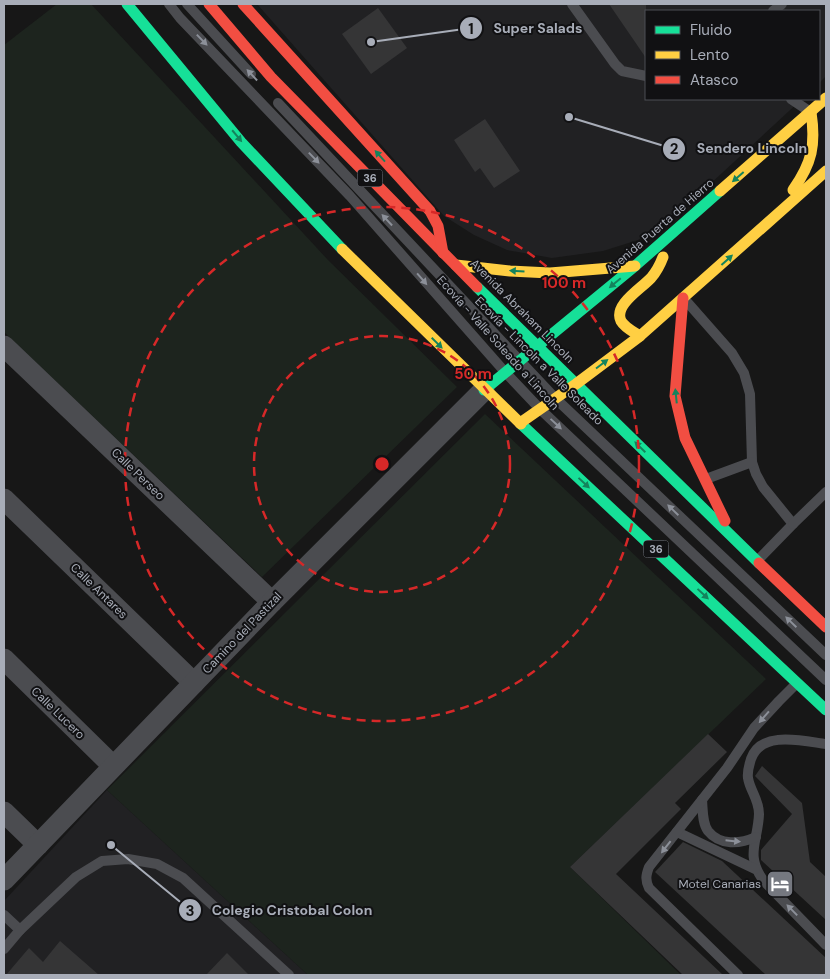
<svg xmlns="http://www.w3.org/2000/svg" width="830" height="979" font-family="'DM Sans',sans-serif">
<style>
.built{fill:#212123}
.green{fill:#1d241e}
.building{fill:#353536}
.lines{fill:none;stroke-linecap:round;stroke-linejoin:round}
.lane{stroke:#4b4c50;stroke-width:10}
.street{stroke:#4b4c50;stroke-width:21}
.fast{stroke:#16e098;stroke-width:11}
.slow{stroke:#ffcf43;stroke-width:11}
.jam{stroke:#f24e42;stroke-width:11}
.oneway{fill:#8c9099}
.oneway2{fill:#14835c}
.ring{fill:none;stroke:#d62828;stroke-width:2.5;stroke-dasharray:9 6}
.labels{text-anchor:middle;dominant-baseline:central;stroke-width:4;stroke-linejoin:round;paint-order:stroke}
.shield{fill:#111113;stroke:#7b7e86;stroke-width:1}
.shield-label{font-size:11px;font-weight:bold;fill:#a8adb8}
.street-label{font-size:12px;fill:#a8adb8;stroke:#111113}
.poi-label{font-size:12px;fill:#a8adb8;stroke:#111113;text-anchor:end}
.centre{fill:#d62828;stroke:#111113;stroke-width:2.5}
.ring-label{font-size:15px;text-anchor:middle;font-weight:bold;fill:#d62828;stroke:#111113;stroke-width:4;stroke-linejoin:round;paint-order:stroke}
.leader{fill:none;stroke:#a8adb8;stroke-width:2}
.callout-dot{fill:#a8adb8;stroke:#111113;stroke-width:2}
.mark-label{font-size:15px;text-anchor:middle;font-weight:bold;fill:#111}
.callout-label{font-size:14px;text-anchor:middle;font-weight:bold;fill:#a8adb8;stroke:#111113;stroke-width:4;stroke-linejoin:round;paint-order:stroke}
</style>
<rect width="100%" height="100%" fill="#171717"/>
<g class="built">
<polygon points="257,4 826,4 826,76 819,83 819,11 646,11 646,99 802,99 709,185 667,219 638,240 603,251 552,258 507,250 474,235 444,216"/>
<polygon points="107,790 308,975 4,975 4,901"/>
</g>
<g class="green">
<polygon points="57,4 91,4 328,260 457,387 262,577 4,332 4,45"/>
<polygon points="485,414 766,679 570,867 681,975 308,975 107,790"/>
</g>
<g class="building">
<polygon points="609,4 646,4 646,58"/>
<polygon points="378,8 407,48 371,74 342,34"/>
<polygon points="485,119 520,171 494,188 480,168 475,172 454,140"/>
<polygon points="708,734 727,752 675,803 681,809 616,874 723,975 683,975 570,867"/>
<polygon points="762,766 802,803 810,862 826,877 826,920 761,860 761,850 792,814 755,776"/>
<polygon points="683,842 722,861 826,958 826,975 766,975 655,872"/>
<polygon points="60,941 99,975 6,975 29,948 43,962"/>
<polygon points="227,953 249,975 206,975"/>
</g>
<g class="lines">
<g class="lane">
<polyline points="169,4 180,18 350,196 505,372 540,409 826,680"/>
<polyline points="187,4 251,74"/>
<polyline points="572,4 615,64 622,71 646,76"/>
<polyline points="773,11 782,4"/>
<polyline points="791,99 809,111"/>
<polyline points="278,103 555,398 826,655"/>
<polyline points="688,303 732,353 744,373 750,394 752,462 756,474 763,487 793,524 758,560"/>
<polyline points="706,479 752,462"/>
<polyline points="793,524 826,492"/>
<path d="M826,744c-23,-3 -65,-14 -75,15 -2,7 -4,12 -3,19 2,13 11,21 11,36 -1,27 -14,41 4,66l63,65"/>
<path d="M702,800c1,10 0,23 6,31 12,15 32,13 48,6"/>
<polyline points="677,832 755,869"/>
<polyline points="4,915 20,930"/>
<polyline points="4,949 20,930 76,877 102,861 128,859 157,864 183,878 289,975"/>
<path d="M738,975l-89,-87c-4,-8 -3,-13 0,-21l78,-99 27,-40 25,-27 18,-18"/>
</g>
<g class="street">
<polyline points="4,346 272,602"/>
<polyline points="4,499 194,683"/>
<polyline points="4,659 113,766"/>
<polyline points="4,812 38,845"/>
<polyline points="4,880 272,602 484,390"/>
</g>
<g class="fast">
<polyline points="127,4 241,142 342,249"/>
<polyline points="477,287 759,563"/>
<polyline points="484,390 635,266 720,191"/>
<polyline points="521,424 826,710"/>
</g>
<g class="slow">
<path d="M793,190c19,-27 23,-45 18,-78"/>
<polyline points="720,191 826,98"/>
<polyline points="342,249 521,424"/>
<polyline points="456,265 510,271 550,273 635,266"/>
<path d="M640,336c-6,-4 -15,-8 -19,-15 -8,-16 21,-33 30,-43 6,-7 9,-13 12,-21"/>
<polyline points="520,423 576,384 640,336 826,171"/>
</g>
<g class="jam">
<polyline points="209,4 271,77 477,287"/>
<polyline points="243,4 430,211 438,226 443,253"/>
<polyline points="683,298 675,396 685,438 725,521"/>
<polyline points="759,563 826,627"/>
</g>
</g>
<defs><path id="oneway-solid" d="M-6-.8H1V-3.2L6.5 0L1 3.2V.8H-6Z" transform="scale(1.25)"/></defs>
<g class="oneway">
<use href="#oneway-solid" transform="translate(202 40) rotate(46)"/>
<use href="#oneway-solid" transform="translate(252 75) rotate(-133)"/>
<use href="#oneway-solid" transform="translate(314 158) rotate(46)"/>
<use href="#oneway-solid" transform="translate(387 220) rotate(-133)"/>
<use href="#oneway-solid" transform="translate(422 279) rotate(49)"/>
<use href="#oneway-solid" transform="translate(556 424) rotate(43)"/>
<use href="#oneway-solid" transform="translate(673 510) rotate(-136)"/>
<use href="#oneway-solid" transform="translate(791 622) rotate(-136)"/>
<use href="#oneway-solid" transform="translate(764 717) rotate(131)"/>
<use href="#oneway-solid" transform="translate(733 841) rotate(6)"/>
<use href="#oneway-solid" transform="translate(666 847) rotate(128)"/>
<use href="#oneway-solid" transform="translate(792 910) rotate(-134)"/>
</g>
<g class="oneway2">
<use href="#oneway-solid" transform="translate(237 136) rotate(50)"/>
<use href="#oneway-solid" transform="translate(380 156) rotate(-132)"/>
<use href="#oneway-solid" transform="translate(738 177) rotate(139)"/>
<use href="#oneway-solid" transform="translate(727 260) rotate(-42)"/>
<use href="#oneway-solid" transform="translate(517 271) rotate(-177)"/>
<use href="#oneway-solid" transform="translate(615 283) rotate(140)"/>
<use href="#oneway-solid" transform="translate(437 343) rotate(45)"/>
<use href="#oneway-solid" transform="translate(602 364) rotate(-37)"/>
<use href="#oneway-solid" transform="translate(676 396) rotate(-96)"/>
<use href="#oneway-solid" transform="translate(640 447) rotate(-135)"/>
<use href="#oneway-solid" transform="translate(584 483) rotate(43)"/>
<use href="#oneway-solid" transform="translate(703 594) rotate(43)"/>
</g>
<g class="ring">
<circle cx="382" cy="464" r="128"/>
<circle cx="382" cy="464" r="257"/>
</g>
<defs>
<g id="hotel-square" transform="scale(1.4375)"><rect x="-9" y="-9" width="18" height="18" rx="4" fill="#757880" stroke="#111113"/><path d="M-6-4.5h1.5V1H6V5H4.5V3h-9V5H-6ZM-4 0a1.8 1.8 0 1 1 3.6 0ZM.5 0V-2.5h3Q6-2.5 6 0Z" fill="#fff"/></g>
</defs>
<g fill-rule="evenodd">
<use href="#hotel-square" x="780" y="884"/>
</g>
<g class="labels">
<g class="shield">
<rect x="357.5" y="169.5" width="25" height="17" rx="4"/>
<rect x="643.5" y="540.5" width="25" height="17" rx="4"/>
</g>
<g class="shield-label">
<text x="370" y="178">36</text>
<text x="656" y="549">36</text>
</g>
<g class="street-label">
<text transform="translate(660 226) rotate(-41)">Avenida Puerta de Hierro</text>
<text transform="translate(522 311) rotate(45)">Avenida Abraham Lincoln</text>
<text transform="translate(498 343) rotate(48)">Ecovía - Valle Soleado a Lincoln</text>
<text transform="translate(539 361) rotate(45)">Ecovía - Lincoln a Valle Soleado</text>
<text transform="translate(138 474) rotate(44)">Calle Perseo</text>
<text transform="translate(99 591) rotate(44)">Calle Antares</text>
<text transform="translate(242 633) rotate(-46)">Camino del Pastizal</text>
<text transform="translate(58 713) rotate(44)">Calle Lucero</text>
</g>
<g class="poi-label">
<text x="761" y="884">Motel Canarias</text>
</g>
</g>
<circle cx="382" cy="464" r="8" class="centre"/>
<g class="ring-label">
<text x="564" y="288">100 m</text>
<text x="473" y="379">50 m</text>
</g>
<path class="leader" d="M371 42L471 28M569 117L674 149M111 845L190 910"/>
<g class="callout-dot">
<circle cx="371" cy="42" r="5"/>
<circle cx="569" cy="117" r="5"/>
<circle cx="111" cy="845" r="5"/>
<circle cx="471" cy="28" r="12"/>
<circle cx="674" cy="149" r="12"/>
<circle cx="190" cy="910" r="12"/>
</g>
<g class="mark-label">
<text x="471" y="34">1</text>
<text x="674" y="154">2</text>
<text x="190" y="916">3</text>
</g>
<g class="callout-label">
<text x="538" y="33">Super Salads</text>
<text x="752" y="153">Sendero Lincoln</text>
<text x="292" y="915">Colegio Cristobal Colon</text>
</g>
<rect width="830" height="979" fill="none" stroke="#a8adb8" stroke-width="10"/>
<rect x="645" y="10" width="175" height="90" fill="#111113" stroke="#4d4f55"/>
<rect x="655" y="26" width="25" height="8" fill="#16e098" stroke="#4d4f55"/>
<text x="690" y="35" font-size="15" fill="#a8adb8">Fluido</text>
<rect x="655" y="51" width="25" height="8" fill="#ffcf43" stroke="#4d4f55"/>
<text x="690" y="60" font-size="15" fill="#a8adb8">Lento</text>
<rect x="655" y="76" width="25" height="8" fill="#f24e42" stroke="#4d4f55"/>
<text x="690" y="85" font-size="15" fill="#a8adb8">Atasco</text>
</svg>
